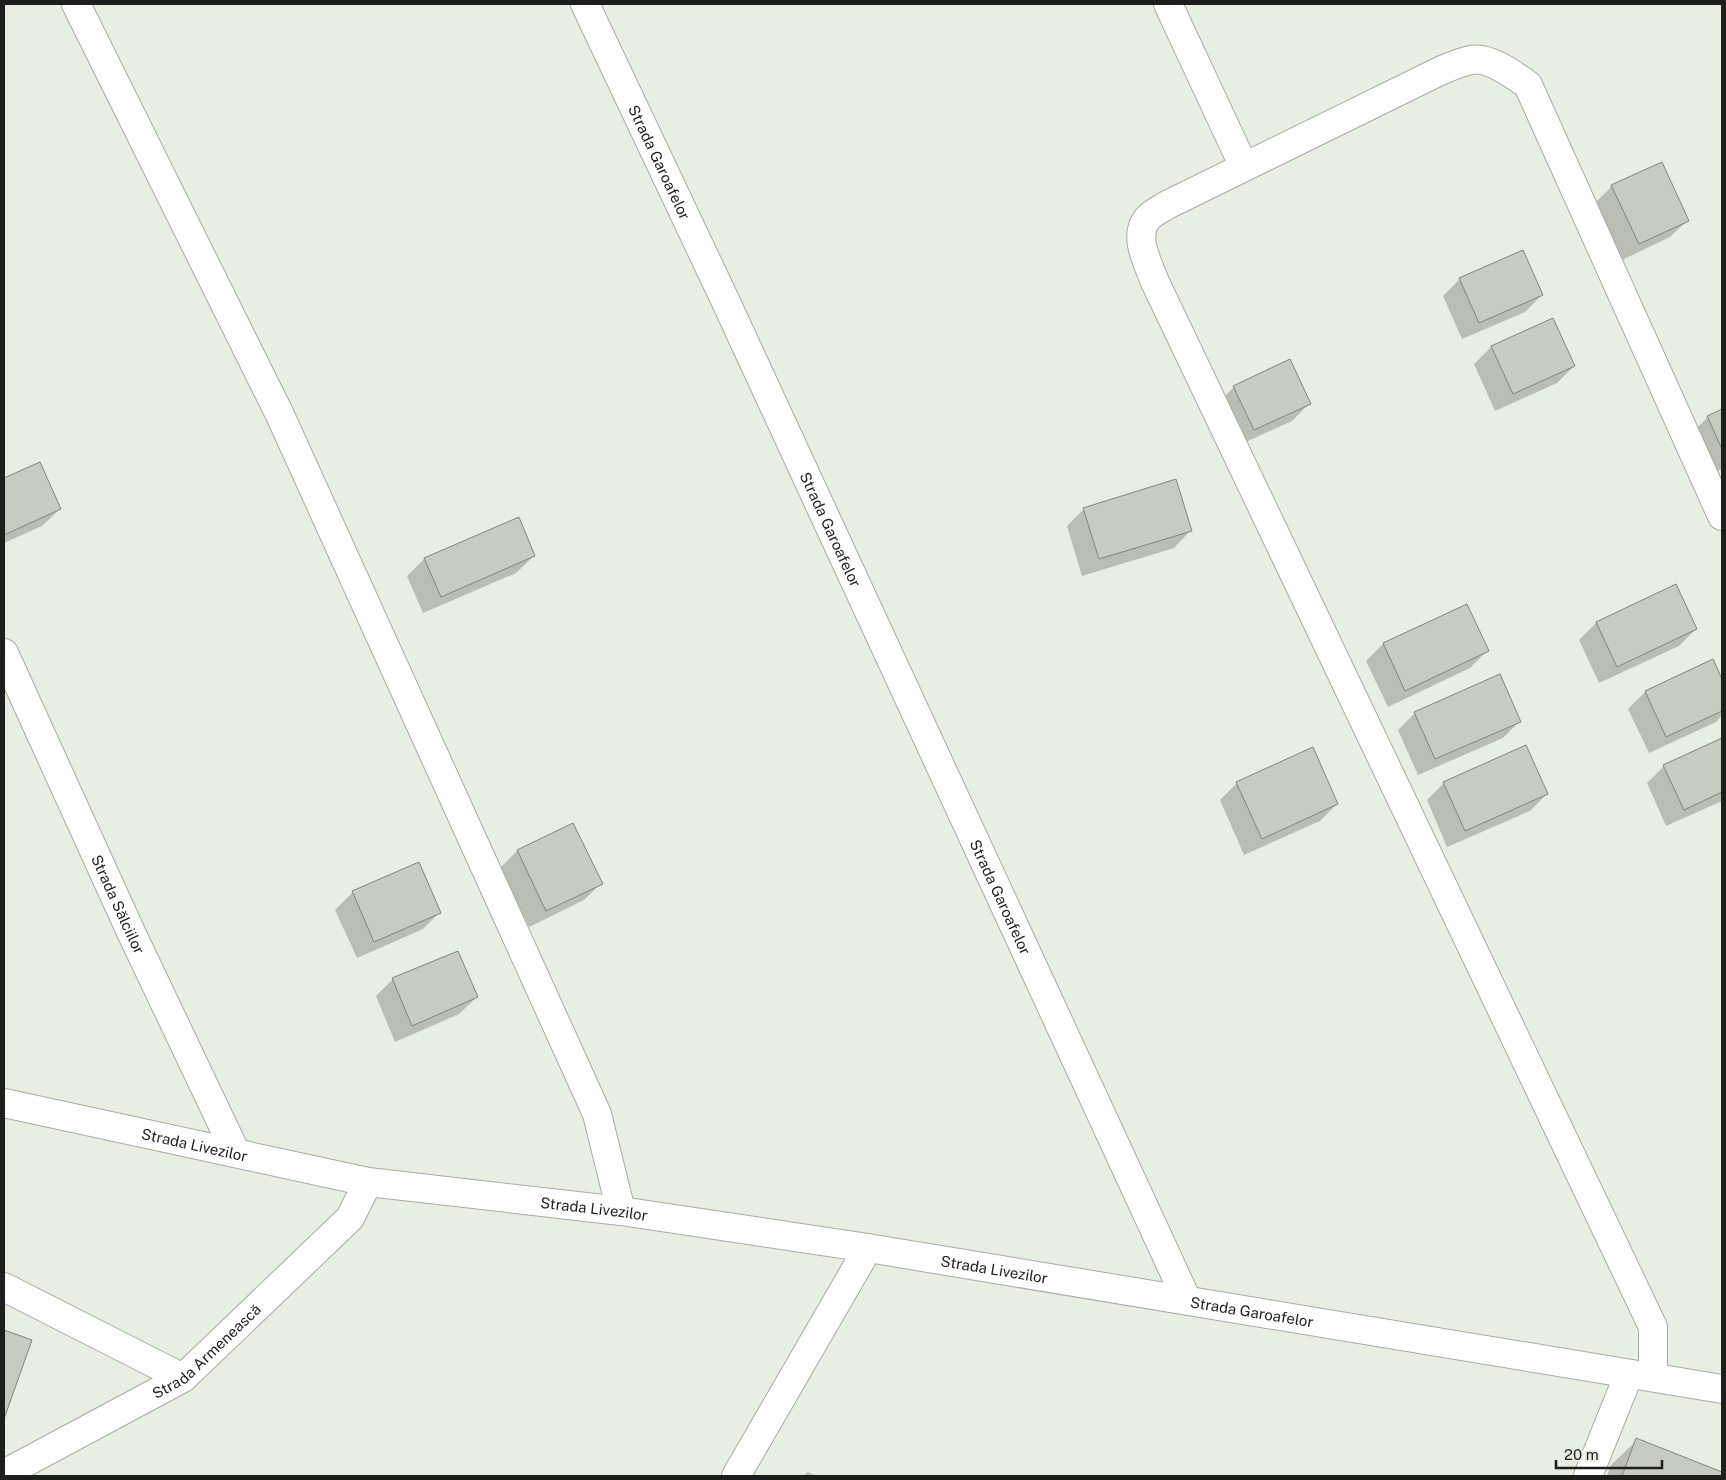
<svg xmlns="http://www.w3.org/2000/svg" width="1726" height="1480" font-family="'Public Sans',sans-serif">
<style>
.shadow{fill:#0003}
.building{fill:#c6ccc0;stroke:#81867b}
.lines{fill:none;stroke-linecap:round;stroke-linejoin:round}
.minor-casing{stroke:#a6aca1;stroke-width:30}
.minor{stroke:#fff;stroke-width:28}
.labels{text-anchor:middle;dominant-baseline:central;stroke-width:5;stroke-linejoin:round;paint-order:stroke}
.street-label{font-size:15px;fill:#1d1f1b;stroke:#e7eee2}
</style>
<rect width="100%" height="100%" fill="#e7eee2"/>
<g class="shadow">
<polygon points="1612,186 1688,220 1670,237 1622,260 1595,203"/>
<polygon points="1460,279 1542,295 1525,312 1462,339 1443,296"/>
<polygon points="1553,320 1574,366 1557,383 1495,411 1474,364 1491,347"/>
<polygon points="1234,387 1310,403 1292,421 1237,446 1217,404"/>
<polygon points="1722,410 1722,469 1709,475 1691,434 1708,417"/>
<polygon points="40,464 60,509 42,526 4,543 4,480"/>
<polygon points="1084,509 1191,530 1174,548 1082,576 1067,526"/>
<polygon points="518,519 534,556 516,573 423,613 407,576 424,559"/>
<polygon points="1466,606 1487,651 1470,668 1388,707 1366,661 1383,644"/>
<polygon points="1596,623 1696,629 1679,646 1599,683 1579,640"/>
<polygon points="1712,661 1722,682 1722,715 1716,722 1649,753 1628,709 1645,692"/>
<polygon points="1415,713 1520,721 1503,738 1418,775 1398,730"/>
<polygon points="1722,739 1722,801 1666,826 1647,783 1664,766"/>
<polygon points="1237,783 1337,804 1320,821 1244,855 1220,800"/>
<polygon points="1444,783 1547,794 1530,811 1447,847 1427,800"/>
<polygon points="517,851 601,883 584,900 529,927 500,868"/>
<polygon points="418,864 440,912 423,929 357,958 335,910 353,892"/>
<polygon points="393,979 477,997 459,1014 395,1042 376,996"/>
<polygon points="4,1331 30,1340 4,1415"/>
<polygon points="1637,1440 1721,1473 1720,1476 1607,1476 1611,1465"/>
<polygon points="808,1472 816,1476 803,1476"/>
</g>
<g class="building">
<polygon points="1662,162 1689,221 1639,244 1611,185"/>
<polygon points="1523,250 1543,295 1479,323 1459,278"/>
<polygon points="1553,318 1575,366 1513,394 1491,346"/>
<polygon points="1290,359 1311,404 1254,430 1233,386"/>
<polygon points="1722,409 1722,449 1707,416"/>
<polygon points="40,462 61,509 4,535 4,478"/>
<polygon points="1176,479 1192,531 1099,559 1083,508"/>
<polygon points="519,517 535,556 441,597 424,558"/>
<polygon points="1676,584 1697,629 1617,667 1596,622"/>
<polygon points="1467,604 1489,651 1405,691 1383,643"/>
<polygon points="1713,659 1722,679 1722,711 1666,737 1645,691"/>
<polygon points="1500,674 1521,722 1435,759 1414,712"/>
<polygon points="1722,738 1722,792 1684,810 1663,765"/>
<polygon points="1526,745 1548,794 1465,831 1443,782"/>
<polygon points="1313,747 1338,804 1262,839 1236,782"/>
<polygon points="573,823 603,884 546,911 517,850"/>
<polygon points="419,862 441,913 374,942 352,891"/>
<polygon points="458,951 478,997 412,1026 392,978"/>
<polygon points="4,1330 32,1340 4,1419"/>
<polygon points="1636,1438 1722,1472 1721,1476 1622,1476"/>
</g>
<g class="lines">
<g class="minor-casing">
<g id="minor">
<polyline points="76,4 280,415 597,1114 621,1211"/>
<path id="s1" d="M585,4l140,296 462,1000"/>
<polyline points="1168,4 1244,167"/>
<path id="s2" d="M4,653l126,277 106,223"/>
<path id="s3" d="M4,1103l364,79 253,29 247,37 854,141"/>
<polyline points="4,1287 183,1378"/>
<path d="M1653,1377v-50l-498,-1045c-7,-19 -22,-45 -8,-63 5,-6 14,-10 20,-14l273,-134c10,-4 20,-9 31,-11 18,-4 43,15 57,25l194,431"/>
<path id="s4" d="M4,1474l179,-96 167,-160 18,-36"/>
<polyline points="736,1476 868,1248"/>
<polyline points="1588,1476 1629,1374"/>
</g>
</g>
<use href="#minor" class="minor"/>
</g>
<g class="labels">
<g class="street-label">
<text stroke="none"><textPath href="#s1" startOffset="175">Strada Garoafelor</textPath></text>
<text stroke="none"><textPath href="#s1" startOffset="580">Strada Garoafelor</textPath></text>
<text stroke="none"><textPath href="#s1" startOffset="985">Strada Garoafelor</textPath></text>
<text stroke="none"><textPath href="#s2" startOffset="276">Strada Sălciilor</textPath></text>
<text stroke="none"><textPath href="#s3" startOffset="195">Strada Livezilor</textPath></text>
<text stroke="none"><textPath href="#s3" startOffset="600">Strada Livezilor</textPath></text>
<text stroke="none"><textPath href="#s3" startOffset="1005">Strada Livezilor</textPath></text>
<text stroke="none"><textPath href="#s3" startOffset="1266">Strada Garoafelor</textPath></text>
<text stroke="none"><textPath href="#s4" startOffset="238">Strada Armenească</textPath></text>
</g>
</g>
<rect width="1726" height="1480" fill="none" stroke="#1d1f1b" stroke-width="10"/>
<path d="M1556 1460v8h106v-8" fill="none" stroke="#1d1f1b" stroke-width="2.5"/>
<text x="1564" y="1460" font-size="15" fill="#1d1f1b" stroke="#e7eee2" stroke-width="4" paint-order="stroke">20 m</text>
</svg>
